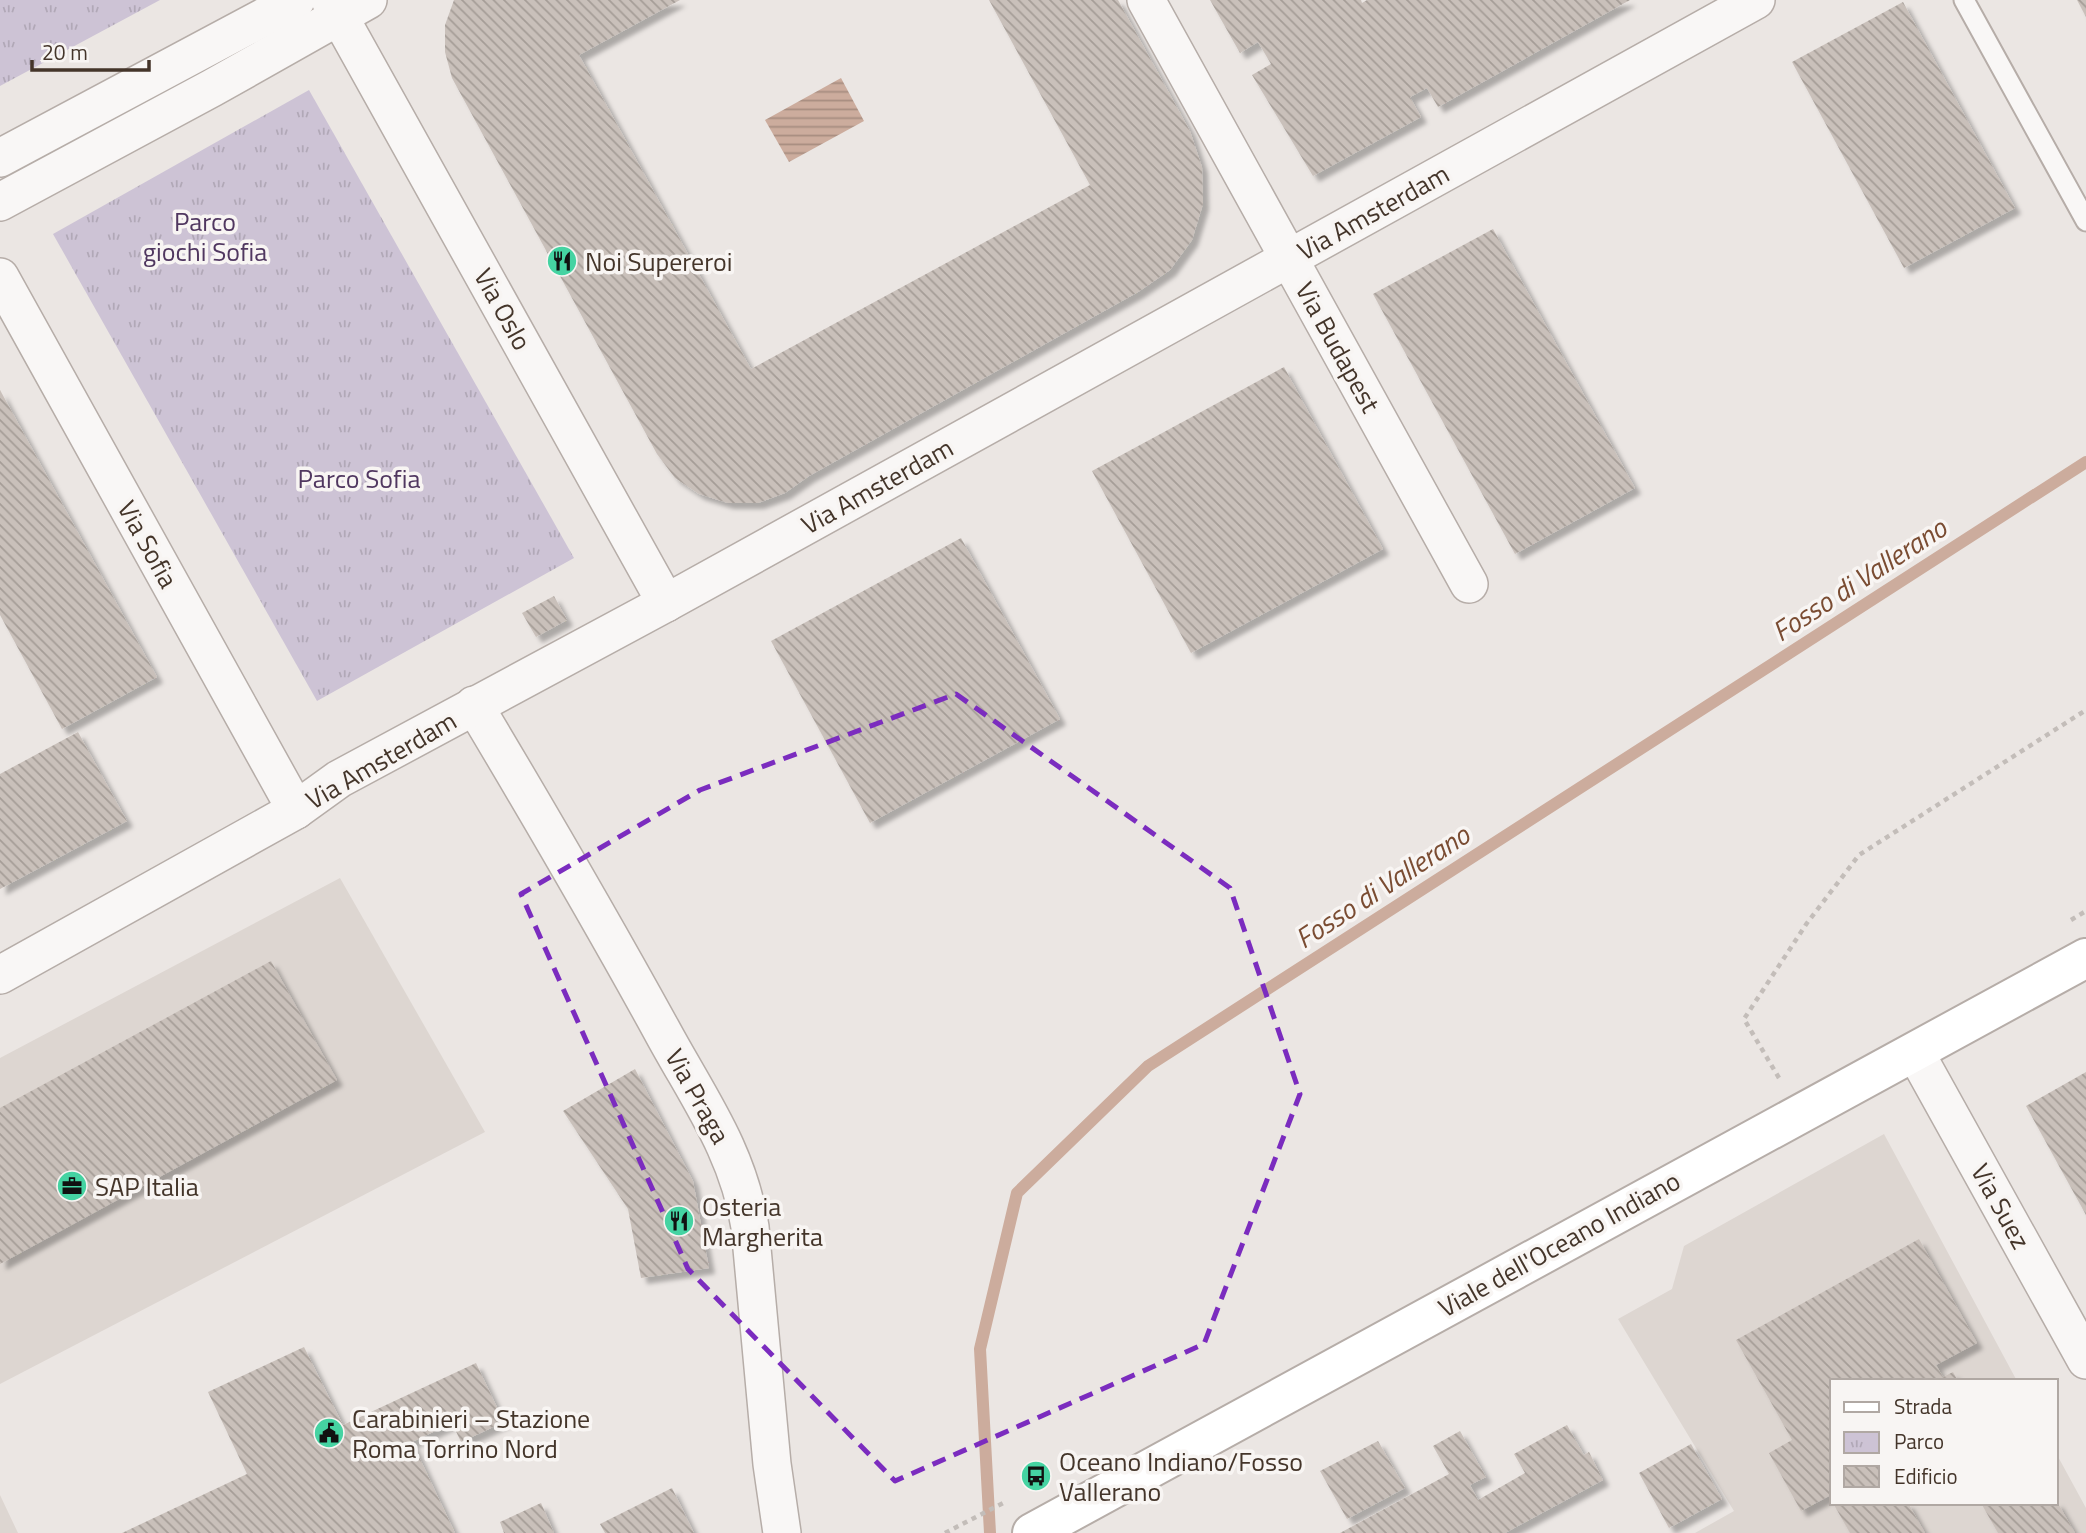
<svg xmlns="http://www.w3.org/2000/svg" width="2086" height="1533" font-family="'Titillium Web',sans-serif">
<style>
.built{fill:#ddd6d1}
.park{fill:url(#park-tufts)}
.water{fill:url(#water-rules)}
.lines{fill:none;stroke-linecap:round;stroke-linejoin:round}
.stream{stroke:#ccac9d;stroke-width:12}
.building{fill:url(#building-back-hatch);filter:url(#shadow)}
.lane-casing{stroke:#b6ada8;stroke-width:23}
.street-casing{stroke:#b6ada8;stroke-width:40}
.secondary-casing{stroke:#b6ada8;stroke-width:42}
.path{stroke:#c3bdb9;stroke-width:4.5;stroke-dasharray:5 5;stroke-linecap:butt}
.lane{stroke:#f9f7f6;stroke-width:19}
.street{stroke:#f9f7f6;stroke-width:37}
.secondary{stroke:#fff;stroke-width:38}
.marked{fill:none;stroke:#7b2cbf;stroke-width:5;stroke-dasharray:14 9;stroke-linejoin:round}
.labels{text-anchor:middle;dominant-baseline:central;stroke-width:7;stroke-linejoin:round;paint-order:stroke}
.street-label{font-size:26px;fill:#44352a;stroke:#f8f5f3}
.park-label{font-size:26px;fill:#503760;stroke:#f8f5f3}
.poi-label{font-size:26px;fill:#44352a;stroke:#f8f5f3;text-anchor:start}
.water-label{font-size:28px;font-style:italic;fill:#7a4c32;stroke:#f8f5f3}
</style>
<defs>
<pattern id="park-tufts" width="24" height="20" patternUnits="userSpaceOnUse" patternTransform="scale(1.75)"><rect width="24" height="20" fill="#cdc3d5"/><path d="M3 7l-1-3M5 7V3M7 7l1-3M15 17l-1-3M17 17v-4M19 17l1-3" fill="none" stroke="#b1a8b7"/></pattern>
<pattern id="water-rules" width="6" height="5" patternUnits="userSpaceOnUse" patternTransform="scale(1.75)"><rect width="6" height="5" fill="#ccac9d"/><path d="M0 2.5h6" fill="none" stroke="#a78d80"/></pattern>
<pattern id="building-back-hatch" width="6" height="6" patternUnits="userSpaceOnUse" patternTransform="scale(1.75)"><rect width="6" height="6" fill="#c9c0ba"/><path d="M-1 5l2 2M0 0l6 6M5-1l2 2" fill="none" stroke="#a59d97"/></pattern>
<filter id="shadow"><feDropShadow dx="6" dy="6" stdDeviation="2" flood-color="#0004"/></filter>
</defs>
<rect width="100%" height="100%" fill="#ebe6e3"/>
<g class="built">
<polygon points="340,878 485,1132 0,1384 0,1058"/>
<polygon points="1884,1134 2017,1381 1832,1381 1832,1503 2056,1503 2056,1453 2086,1508 2086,1533 1695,1533 1734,1511 1618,1319 1672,1289 1684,1246"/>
<polygon points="0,1495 18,1533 0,1533"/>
</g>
<g class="park">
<polygon points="0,0 160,0 0,86"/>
<polygon points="309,90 574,558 317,701 53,234"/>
</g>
<polygon class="water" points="841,78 864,121 789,162 765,120"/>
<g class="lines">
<polyline class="stream" points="990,1533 980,1349 1017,1193 1148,1066 2086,462"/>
</g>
<g class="building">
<polygon points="454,0 680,0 579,55 751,369 1090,185 989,0 1118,0 1190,131 1202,167 1203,204 1192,240 1170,270 1138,292 809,476 785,493 758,503 728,503 699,494 675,478 657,454 452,78 445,52 445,25"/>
<polygon points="1210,0 1361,0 1362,3 1367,0 1630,0 1438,107 1427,88 1410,97 1421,117 1313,176 1252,75 1271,64 1258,42 1240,53"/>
<polygon points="2077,0 2086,0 2086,17"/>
<polygon points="1903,2 2015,208 1904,268 1792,62"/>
<polygon points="1493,229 1635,488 1515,554 1373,294"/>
<polygon points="1284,367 1383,549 1191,653 1092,471"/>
<polygon points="0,390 157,677 62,729 0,615"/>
<polygon points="961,538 1060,719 870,823 771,641"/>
<polygon points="554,596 567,620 536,637 522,613"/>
<polygon points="78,732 127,821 0,889 0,774"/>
<polygon points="271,961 337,1080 0,1264 0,1108"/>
<polygon points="635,1069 693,1181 709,1268 641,1278 628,1209 563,1111"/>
<polygon points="2086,1072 2086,1215 2026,1106"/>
<polygon points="1919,1239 1977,1343 1936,1365 1943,1377 1953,1372 1958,1381 1917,1381 1916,1378 1911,1381 1832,1381 1832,1502 1829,1496 1801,1511 1769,1453 1792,1440 1736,1340"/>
<polygon points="304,1347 343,1425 476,1363 504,1422 461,1442 452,1423 412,1442 455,1533 122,1533 247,1474 208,1392"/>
<polygon points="1567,1425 1584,1455 1589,1452 1603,1480 1505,1533 1340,1533 1449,1474 1433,1446 1460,1431 1486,1477 1470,1485 1478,1500 1525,1473 1514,1454"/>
<polygon points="1378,1441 1405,1488 1347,1519 1320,1471"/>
<polygon points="1691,1444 1722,1499 1669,1528 1639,1473"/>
<polygon points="672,1488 694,1533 605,1533 600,1524"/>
<polygon points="2056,1500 2075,1533 1998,1533 1981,1503 2056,1503"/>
<polygon points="541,1503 554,1533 504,1533 500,1522"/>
<polygon points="1833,1503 1908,1503 1925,1533 1850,1533"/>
</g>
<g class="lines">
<g class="lane-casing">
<polyline id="lane" points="1964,0 2086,221"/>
</g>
<g class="street-casing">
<g id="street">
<polyline points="330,0 666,603"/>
<polyline points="1146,0 1469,584"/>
<polyline points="0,158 296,0"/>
<polyline points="0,202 212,88 368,0"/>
<polyline points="0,277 296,810"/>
<path d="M474,705c64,107 127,215 187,324 36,67 77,121 89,198l22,237 10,69"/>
<polyline points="0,975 296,810 339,779 666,603 1756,0"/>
<polyline points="1915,1052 2086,1360"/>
</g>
</g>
<g class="secondary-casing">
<polyline id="secondary" points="1032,1533 2086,958"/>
</g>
<g class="path">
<polyline points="2071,920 2086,911"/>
<polyline points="1779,1078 1744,1019 1807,923 1859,855 2086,710"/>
<polyline points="945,1533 1007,1501"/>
</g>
<use href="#lane" class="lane"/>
<use href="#street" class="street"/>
<use href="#secondary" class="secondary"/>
</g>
<path class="marked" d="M956,694l274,194 70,206 -96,250 -309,137 -207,-212 -167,-375 179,-104z"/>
<defs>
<g id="restaurant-disc" transform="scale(1.575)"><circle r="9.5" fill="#45d3a2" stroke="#f8f5f3"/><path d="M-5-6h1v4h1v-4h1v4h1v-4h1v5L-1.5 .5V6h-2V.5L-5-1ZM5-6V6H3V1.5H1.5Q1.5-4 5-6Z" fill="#111"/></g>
<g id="office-disc" transform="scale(1.575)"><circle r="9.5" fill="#45d3a2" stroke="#f8f5f3"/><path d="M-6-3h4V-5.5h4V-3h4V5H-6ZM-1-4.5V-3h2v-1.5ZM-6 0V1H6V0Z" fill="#111"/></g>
<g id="civic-disc" transform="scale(1.575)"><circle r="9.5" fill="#45d3a2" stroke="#f8f5f3"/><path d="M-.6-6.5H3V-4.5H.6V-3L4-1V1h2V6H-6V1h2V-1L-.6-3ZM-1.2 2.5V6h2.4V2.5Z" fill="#111"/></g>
<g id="bus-disc" transform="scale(1.575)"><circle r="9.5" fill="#45d3a2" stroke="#f8f5f3"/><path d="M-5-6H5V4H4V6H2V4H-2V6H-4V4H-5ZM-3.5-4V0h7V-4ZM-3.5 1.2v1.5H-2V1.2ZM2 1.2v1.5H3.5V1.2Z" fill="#111"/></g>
</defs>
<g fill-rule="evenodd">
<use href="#restaurant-disc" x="562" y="261"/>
<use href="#office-disc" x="72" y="1186"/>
<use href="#restaurant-disc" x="679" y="1221"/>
<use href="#civic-disc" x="329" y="1433"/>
<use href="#bus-disc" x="1036" y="1476"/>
</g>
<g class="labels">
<g class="street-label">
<text transform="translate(1373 212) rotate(-29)">Via Amsterdam</text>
<text transform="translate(503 309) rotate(61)">Via Oslo</text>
<text transform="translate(1338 347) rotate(61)">Via Budapest</text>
<text transform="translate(877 486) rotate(-29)">Via Amsterdam</text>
<text transform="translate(148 544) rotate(61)">Via Sofia</text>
<text transform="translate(381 760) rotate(-30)">Via Amsterdam</text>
<text transform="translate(698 1096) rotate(61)">Via Praga</text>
<text transform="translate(2001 1206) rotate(61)">Via Suez</text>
<text transform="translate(1559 1244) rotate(-29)">Viale dell'Oceano Indiano</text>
</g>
<g class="park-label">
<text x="205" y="221">Parco<tspan x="205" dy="30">giochi Sofia</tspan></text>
<text x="359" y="478">Parco Sofia</text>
</g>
<g class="poi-label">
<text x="585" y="261">Noi Supereroi</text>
<text x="95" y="1186">SAP Italia</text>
<text x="702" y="1206">Osteria<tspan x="702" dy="30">Margherita</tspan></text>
<text x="352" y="1418">Carabinieri – Stazione<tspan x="352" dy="30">Roma Torrino Nord</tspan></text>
<text x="1059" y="1461">Oceano Indiano/Fosso<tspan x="1059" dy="30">Vallerano</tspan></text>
</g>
<g class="water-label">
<text transform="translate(1859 579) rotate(-33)">Fosso di Vallerano</text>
<text transform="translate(1382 886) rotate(-33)">Fosso di Vallerano</text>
</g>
</g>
<rect x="1830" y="1379" width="228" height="126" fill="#f8f5f3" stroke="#b0a8a3" stroke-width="2"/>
<rect x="1844" y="1402" width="35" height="10" fill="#ffffff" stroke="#b0a8a3" stroke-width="2"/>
<text x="1894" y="1414" font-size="21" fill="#44352a">Strada</text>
<rect x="1844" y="1432" width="35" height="21" fill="url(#park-tufts)" stroke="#b0a8a3" stroke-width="2"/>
<text x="1894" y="1449" font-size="21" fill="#44352a">Parco</text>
<rect x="1844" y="1466" width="35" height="21" fill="url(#building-back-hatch)" stroke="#b0a8a3" stroke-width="2"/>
<text x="1894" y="1484" font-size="21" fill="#44352a">Edificio</text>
<path d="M32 60v10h117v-10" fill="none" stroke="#44352a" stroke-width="3.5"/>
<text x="42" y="60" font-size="21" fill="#44352a" stroke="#f8f5f3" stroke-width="5" paint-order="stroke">20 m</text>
</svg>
